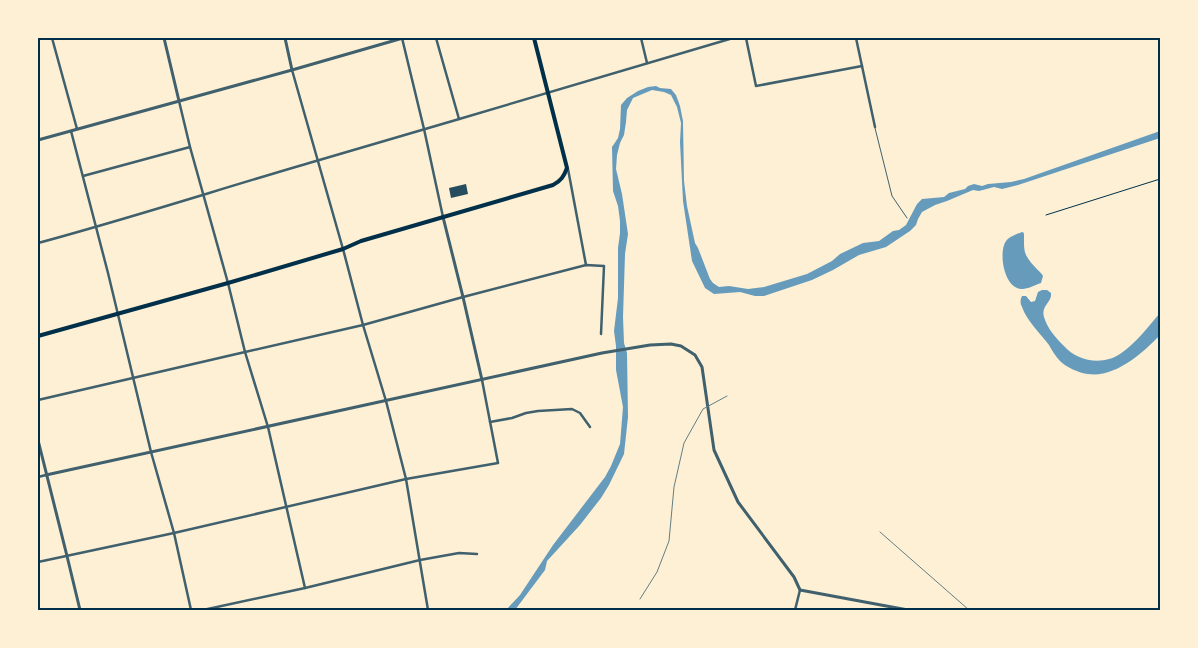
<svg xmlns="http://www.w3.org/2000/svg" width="1198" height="648" font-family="'IBM Plex Serif',serif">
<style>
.water{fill:#669bbc}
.building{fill:#264d5e}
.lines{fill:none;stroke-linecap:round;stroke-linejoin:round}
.path{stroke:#003049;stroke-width:1}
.service{stroke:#3f606c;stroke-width:1}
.minor{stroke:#3f606c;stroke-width:2.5}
.tertiary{stroke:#3f606c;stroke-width:3}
.secondary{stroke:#003049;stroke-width:4}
.rail{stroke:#657d81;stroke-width:1}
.neatline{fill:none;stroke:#003049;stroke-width:2}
</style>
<rect width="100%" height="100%" fill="#fdf0d5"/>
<g class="water">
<polygon points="656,86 660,88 671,89 676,95 680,106 683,121 684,181 687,206 695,243 698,248 710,279 713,283 719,287 729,286 748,289 764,287 807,274 832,261 840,254 863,243 879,241 893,231 899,230 906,225 917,204 922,199 944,197 949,193 965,189 968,186 974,184 982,186 988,184 1011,182 1024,179 1160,131 1160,138 1018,185 1002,189 994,187 979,191 973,190 947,201 935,205 922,212 918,219 916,225 910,231 886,247 859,255 833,270 812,280 764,296 755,296 740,292 714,294 705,288 692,261 683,201 680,142 681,123 677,107 671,95 664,92 652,90 633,98 627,110 626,122 624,135 620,143 617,155 616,169 622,194 628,234 625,254 623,317 624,343 627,353 628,417 624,454 609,485 601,498 580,525 547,561 545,570 515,610 506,610 520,595 553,545 605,477 611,466 620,444 623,407 616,370 616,346 614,331 618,298 618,248 620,233 620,221 618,206 613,191 612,147 618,138 620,129 621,105 627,98 638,91 648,87"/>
<path d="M1023,232l1,2c0,17 -1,20 11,33 3,4 6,5 8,9l-2,7c-6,2 -13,6 -19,6 -18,0 -24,-37 -16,-48 3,-4 12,-8 17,-9z"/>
<path d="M1042,290h5l4,3c1,10 -10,12 -7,24 3,11 12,21 20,29 13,15 38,20 56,8 16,-11 28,-27 40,-41v22c-17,18 -45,43 -72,39 -9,-1 -22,-7 -28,-13 -5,-5 -8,-11 -11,-16 -9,-12 -22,-24 -27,-38 -2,-4 -2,-7 0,-11h4l5,6 4,-1 3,-9z"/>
</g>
<polygon class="building" points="466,184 468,194 451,198 449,188"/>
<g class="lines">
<polyline class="path" points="1046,215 1160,179"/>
<polyline class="service" points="875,128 892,196 907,218"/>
<g class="minor">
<polyline points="52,38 77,129"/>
<polyline points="402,38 424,129 443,217"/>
<polyline points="436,38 459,119"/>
<polyline points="641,38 647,63"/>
<polyline points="746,38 756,86 862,66"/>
<polyline points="856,38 875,127"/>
<polyline points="292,70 343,249 363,325 386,401 406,479 428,610"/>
<polyline points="179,101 190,147 228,283 245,352 268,427 305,588"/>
<polyline points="71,131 108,273 151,452 174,533 191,610"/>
<polyline points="568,169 586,265"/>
<polyline points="83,176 190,147"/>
<path d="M38,243c93,-25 185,-55 278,-82 139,-41 278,-81 417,-123"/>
<polyline points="38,400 245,352 363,325 463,297 586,265 604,266 601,334"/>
<polyline points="490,422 512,418 526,413 538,411 572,409 580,413 590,427"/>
<polyline points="38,477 46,475"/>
<polyline points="38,562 174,533 406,479 498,463 482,380"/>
<polyline points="203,610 305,588 420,560 459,553 477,554"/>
<polyline points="795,610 800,590"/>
</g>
<g class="tertiary">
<polyline points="164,38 179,101"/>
<polyline points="285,38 292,70"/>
<polyline points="38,140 292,70 403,38"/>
<polyline points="443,217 463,297 482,380"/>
<polyline points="38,440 67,556 80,610"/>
<polyline points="46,475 602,353 650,345 671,344 681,346 695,355 702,367 714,450 738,502 794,577 800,590 908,610"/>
</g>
<path class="secondary" d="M38,336l190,-53 115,-34 18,-8 192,-56c8,-4 11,-9 14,-17l-33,-130"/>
<g class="rail">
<polyline points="880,532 969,610"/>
<polyline points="640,599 657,572 669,541 674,487 684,443 703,409 727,396"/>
</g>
</g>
<rect width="1198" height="648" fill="none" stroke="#fdf0d5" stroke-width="78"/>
<rect x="39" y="39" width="1120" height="570" class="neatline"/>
</svg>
